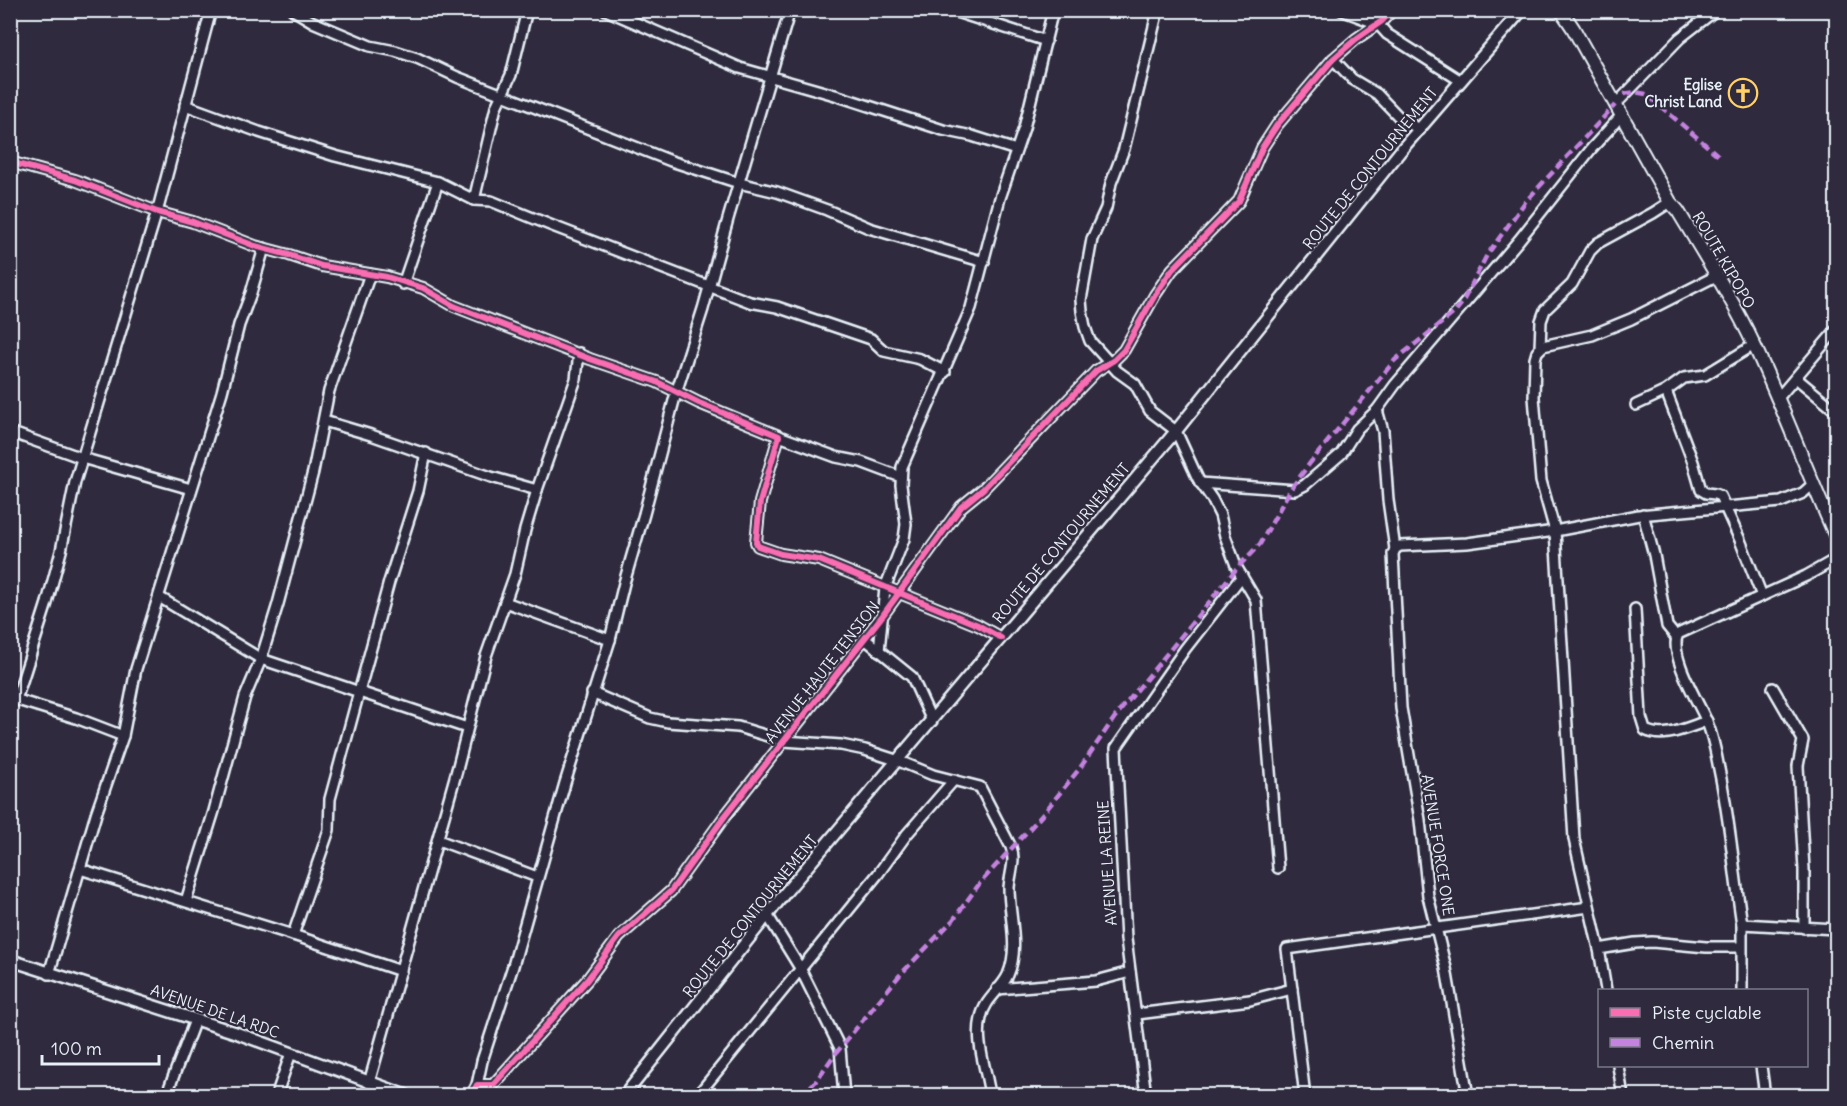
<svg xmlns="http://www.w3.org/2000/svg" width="1847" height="1106" font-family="Delius,sans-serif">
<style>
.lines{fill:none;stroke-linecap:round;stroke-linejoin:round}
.minor-casing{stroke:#e8f1f8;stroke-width:14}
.tertiary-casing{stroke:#e8f1f8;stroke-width:15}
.secondary-casing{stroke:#e8f1f8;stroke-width:16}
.minor{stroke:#2f2a3d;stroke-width:9}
.tertiary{stroke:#2f2a3d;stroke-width:10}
.secondary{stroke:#2f2a3d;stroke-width:12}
.quiet{stroke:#c483df;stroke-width:4.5;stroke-dasharray:9 4.5;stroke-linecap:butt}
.cycleway-casing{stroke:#2f2a3d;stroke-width:10}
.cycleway{stroke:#f96db3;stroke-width:6}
.labels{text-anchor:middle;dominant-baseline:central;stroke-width:4.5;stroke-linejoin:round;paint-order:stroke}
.poi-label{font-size:15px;font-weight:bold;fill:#e8f1f8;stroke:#2f2a3d;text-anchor:end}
.street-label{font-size:15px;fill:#e8f1f8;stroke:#2f2a3d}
</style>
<rect width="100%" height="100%" fill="#2f2a3d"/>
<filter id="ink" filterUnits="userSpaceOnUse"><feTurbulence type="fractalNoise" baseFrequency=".0167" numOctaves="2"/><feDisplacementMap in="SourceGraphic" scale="12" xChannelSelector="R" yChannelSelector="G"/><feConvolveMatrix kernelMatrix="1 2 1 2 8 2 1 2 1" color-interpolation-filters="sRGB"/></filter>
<g filter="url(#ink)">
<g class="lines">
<g class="minor-casing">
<g id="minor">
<polyline points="293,10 313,22 370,46 395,51 417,58 457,77 671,161 739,183 777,192 827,210 869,228 984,262"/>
<polyline points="606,10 740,68 835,95 943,130 972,136 1016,150"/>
<polyline points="950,10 1046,41"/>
<polyline points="1158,10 1124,149 1111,183 1106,208 1092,239 1081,300 1082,311 1085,327 1090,341 1117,371 1135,384 1150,411 1176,431 1198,479 1212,499 1220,515 1225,536 1237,568 1256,600 1278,868"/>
<polyline points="1341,10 1378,24 1387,34 1461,81"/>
<polyline points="1333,59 1352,79 1377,94 1399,117 1420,130"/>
<polyline points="185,105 259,132 335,156 438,182 474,200 491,201 550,225 750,302 777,307 871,339 884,351 920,359 945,372"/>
<polyline points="1615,105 1680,38 1716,10"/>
<polyline points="10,162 75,180 157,212 193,222 255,246 289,255 322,266 387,277 423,288 454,306 590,359 657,382 699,403 779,436 760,502 756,542 758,546 781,554 819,560 978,625 1001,638"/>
<polyline points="474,200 496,107 511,75 527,10"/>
<polyline points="403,284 438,182"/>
<polyline points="1540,348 1541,321 1545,310 1572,284 1590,251 1598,243 1653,213 1670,202"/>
<polyline points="1796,378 1836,411"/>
<polyline points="1666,391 1693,462 1701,490 1706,493 1715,494 1720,496 1740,540 1762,596"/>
<polyline points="1778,398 1836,330"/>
<polyline points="1636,405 1666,391 1684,378 1705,375 1754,345"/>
<polyline points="1377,410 1383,431 1388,500 1395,549 1393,554 1401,708 1420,820 1428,896 1446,968 1468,1096"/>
<polyline points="324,421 371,435 491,477 537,490"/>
<polyline points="10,432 82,458 191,489"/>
<polyline points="779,436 836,457 861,462 901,477"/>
<polyline points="1200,483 1295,490 1305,485 1341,454 1357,429 1377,410 1395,385 1519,240 1592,148 1621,116"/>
<polyline points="1643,514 1654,555 1667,626 1676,637"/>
<polyline points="1395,549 1400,546 1467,543 1555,531 1639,515 1781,502 1803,493 1813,484"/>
<path d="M1836,559l-30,17 -128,58c-10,20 20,67 28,86 7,15 10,33 13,49 11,51 15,104 23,155l94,5"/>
<polyline points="159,597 261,659 467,728"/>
<polyline points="505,602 610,640"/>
<path d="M1635,609l6,108 4,13c19,10 43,-3 62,-9"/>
<polyline points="865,639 912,677 932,721"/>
<polyline points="879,651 885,588 904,539 906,524 901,485 902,467 971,308 1000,198 1024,128 1053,10"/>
<polyline points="1773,688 1803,740 1798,766 1804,869 1804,928"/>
<path d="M592,693l58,25 18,4 70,5 46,14 57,4 24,5 34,11 34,14 47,12 31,60c5,14 -1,26 -2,41 0,28 11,59 -1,87 -7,15 -24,25 -27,43 -6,26 6,52 9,78"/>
<polyline points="11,698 76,718 123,736"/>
<polyline points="16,700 47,603 61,551 75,482 159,205 211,10"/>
<polyline points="438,840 537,877"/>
<polyline points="80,869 293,935 401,971"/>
<polyline points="186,901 214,811 245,697 261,659 278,604 313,472 329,391 370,274"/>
<polyline points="768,916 800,968 840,1048 844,1096"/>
<polyline points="293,935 329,830 330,799 389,582 418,491 426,453"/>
<polyline points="1599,949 1635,943 1652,942 1706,947 1741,947"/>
<polyline points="49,974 96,814 123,736 136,669 222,392 239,325 251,293 264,248"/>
<polyline points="997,989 1096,981 1130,972"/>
<polyline points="1606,990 1599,949 1574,839 1555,531 1541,481 1534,397 1535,359 1537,352 1543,346 1592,335 1631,319 1716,276"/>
<polyline points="1742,990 1742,924"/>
<polyline points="1137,1014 1250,1000 1292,989"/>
<polyline points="1618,1066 1623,1096"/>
<polyline points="1761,1066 1765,1096"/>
<polyline points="369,1083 457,770 486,656 515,574 525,530 537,490 576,379 579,353"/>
<polyline points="477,1085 482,1061 513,966 565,783 610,640 624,583 644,514 676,393 703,309 728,219 790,10"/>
<polyline points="166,1096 195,1020"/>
<polyline points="276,1096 291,1053"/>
<polyline points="471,1096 477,1085 493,1085 587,980 619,937 671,891 725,816 883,615 961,507 983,489 1096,371 1114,360 1124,350 1155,295 1172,270 1239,201 1262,148 1277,125 1333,59 1356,39 1382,21 1392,10"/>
<polyline points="697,1096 878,874 907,834 954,780"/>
<polyline points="1146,1096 1126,939 1116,748 1185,649 1242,576"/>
<polyline points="1305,1096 1287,949 1589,907"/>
</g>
</g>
<g class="tertiary-casing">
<g id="tertiary">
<polyline points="10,960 234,1032 408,1096"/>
<polyline points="624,1096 785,893 1176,431 1402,149 1522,10"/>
</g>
</g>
<g class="secondary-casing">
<path id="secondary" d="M1561,10l12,18 97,174 8,9c27,45 55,89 77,136 29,63 53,127 81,190"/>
</g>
<use href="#minor" class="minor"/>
<use href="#tertiary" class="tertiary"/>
<use href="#secondary" class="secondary"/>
<g class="quiet">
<polyline points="1624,94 1635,92 1646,94 1720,157"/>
<polyline points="801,1096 816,1081 832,1058 899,976 953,920 980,883 1043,814 1080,768 1115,717 1237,568 1260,544 1290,490 1310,463 1395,360 1454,313 1462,303 1487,255 1525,202 1615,105"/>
</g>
<g class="cycleway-casing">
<g id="cycleway">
<polyline points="10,162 75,180 157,212 193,222 255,246 289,255 322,266 387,277 423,288 454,306 590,359 657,382 699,403 779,436 760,502 756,542 758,546 781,554 819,560 978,625 1001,638"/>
<polyline points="471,1096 477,1085 493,1085 587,980 619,937 671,891 725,816 883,615 961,507 983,489 1096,371 1114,360 1124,350 1155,295 1172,270 1239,201 1262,148 1277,125 1333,59 1356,39 1382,21 1392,10"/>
</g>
</g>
<use href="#cycleway" class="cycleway"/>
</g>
</g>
<defs>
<g id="church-ring" transform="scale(1.5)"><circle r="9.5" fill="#2f2a3d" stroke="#ffd166" stroke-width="1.5"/><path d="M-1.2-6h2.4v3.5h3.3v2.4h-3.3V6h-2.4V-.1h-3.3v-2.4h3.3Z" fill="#ffd166"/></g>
</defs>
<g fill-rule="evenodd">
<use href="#church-ring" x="1743" y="93"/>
</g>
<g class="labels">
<g class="poi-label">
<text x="1722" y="84">Eglise<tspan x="1722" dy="17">Christ Land</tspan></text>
</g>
<g class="street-label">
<text transform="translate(1370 168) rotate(-51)">ROUTE DE CONTOURNEMENT</text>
<text transform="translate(1724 260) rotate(60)">ROUTE KIPOPO</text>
<text transform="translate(1061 543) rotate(-50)">ROUTE DE CONTOURNEMENT</text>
<text transform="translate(822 672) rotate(-52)">AVENUE HAUTE TENSION</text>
<text transform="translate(1438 845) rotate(81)">AVENUE FORCE ONE</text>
<text transform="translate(1107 863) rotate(-94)">AVENUE LA REINE</text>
<text transform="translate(750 916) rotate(-51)">ROUTE DE CONTOURNEMENT</text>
<text transform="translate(215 1011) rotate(19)">AVENUE DE LA RDC</text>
</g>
</g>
<rect width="1847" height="1106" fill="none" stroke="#2f2a3d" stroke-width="36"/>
<rect x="18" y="18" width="1811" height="1070" fill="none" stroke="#e8f1f8" stroke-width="2" filter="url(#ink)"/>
<rect x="1598" y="989" width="210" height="78" fill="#2f2a3d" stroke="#797a88" stroke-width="1.5"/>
<rect x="1610" y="1008" width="30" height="9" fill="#f96db3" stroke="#797a88" stroke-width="1.5"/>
<text x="1652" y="1019" font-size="18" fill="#e8f1f8">Piste cyclable</text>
<rect x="1610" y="1038" width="30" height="9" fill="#c483df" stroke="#797a88" stroke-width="1.5"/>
<text x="1652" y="1049" font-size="18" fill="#e8f1f8">Chemin</text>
<path d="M42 1055v9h117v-9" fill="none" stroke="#e8f1f8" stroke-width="3"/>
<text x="51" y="1055" font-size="18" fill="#e8f1f8" stroke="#2f2a3d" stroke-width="4.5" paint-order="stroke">100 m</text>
</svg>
